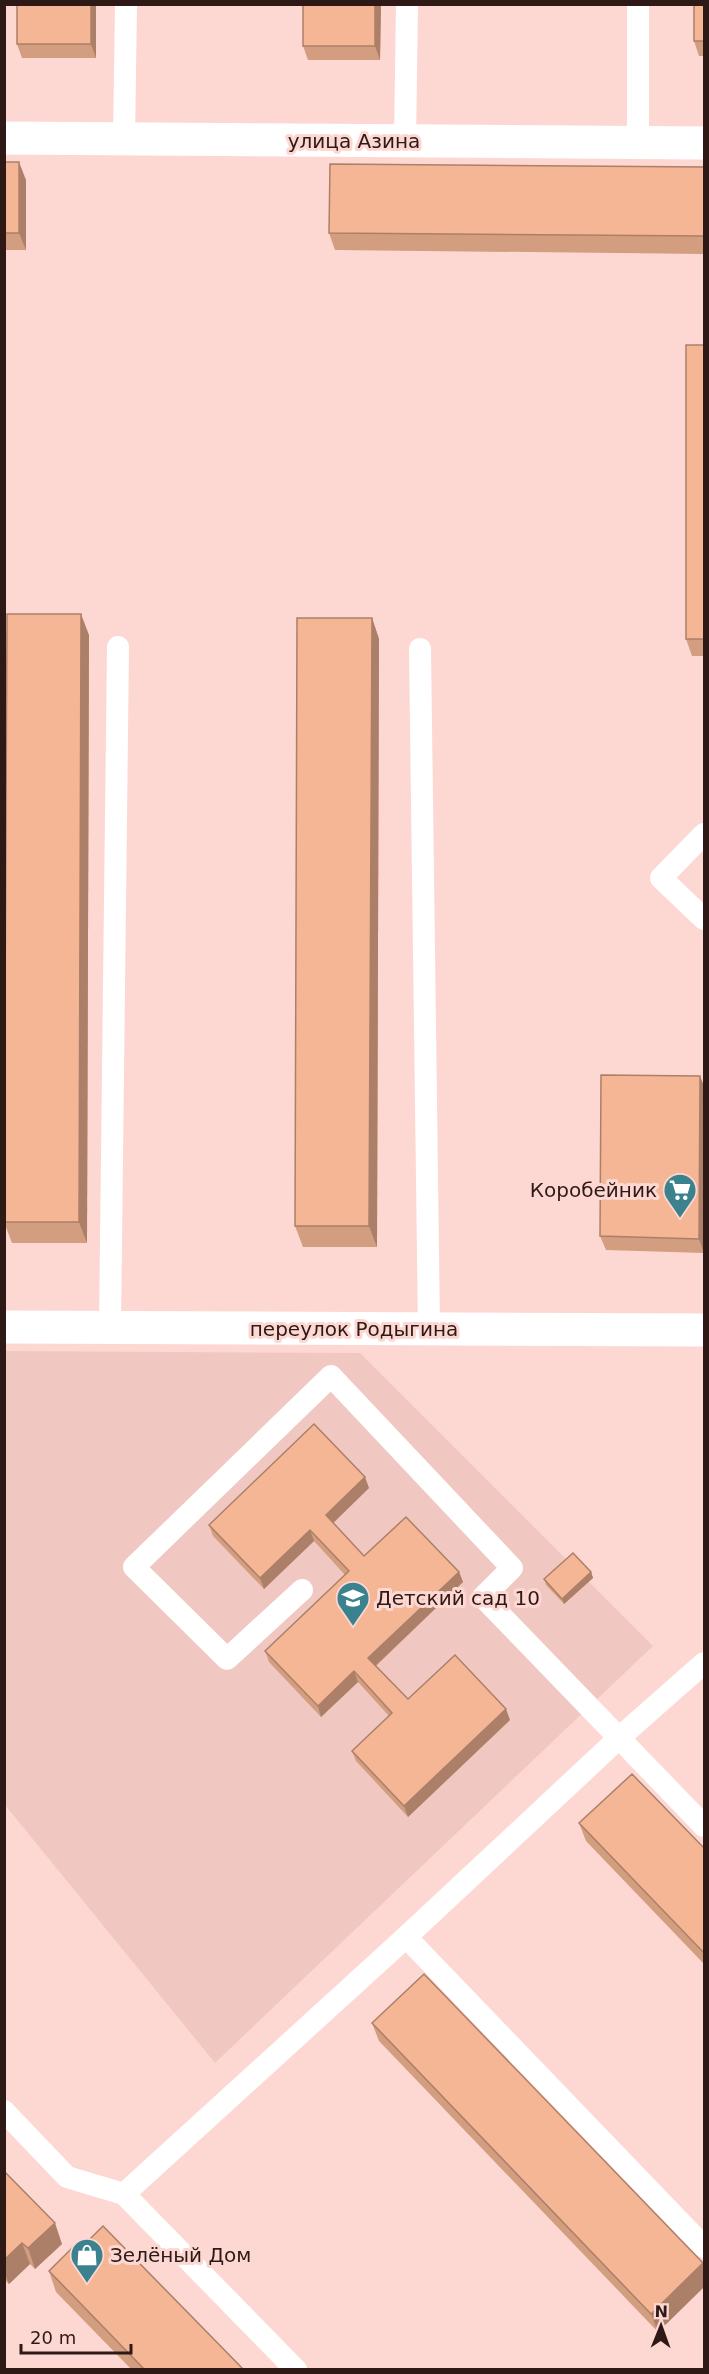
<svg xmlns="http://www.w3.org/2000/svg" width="709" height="2374" font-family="'DejaVu Sans',sans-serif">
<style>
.built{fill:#f1c8c1}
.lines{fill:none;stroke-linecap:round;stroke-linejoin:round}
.lane{stroke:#fff;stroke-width:22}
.street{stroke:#fff;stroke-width:33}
.wall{fill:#d39d80}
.shaded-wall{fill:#ac7f68}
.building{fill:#f5b695;stroke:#ac7f68;stroke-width:1.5}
.labels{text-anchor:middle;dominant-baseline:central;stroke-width:6;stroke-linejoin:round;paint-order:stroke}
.street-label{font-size:20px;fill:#2f1916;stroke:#fdd8d2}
.poi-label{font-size:20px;fill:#2f1916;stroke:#fdd8d2;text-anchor:start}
</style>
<rect width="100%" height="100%" fill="#fdd8d2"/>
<polygon class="built" points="4,1351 360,1353 653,1646 215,2063 5,1805"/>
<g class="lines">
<g class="lane">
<polyline points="124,139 126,4"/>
<polyline points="405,141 407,4"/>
<polyline points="638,143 638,4"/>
<polyline points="420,649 429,1329"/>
<polyline points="704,834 661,878 704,919"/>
<polyline points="110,1328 118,647"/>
<polyline points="302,1590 227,1659 134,1567 331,1376 512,1568 483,1597 704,1826"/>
<polyline points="406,1937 704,2247"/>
<polyline points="4,2111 67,2177 124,2194 296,2370"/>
<polyline points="124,2194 406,1937 619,1738 704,1663"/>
</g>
<g class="street">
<polyline points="4,138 704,143"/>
<polyline points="4,1327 704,1330"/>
</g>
</g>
<g class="wall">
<polygon points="17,4 96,4 96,58 22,58 17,44"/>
<polygon points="303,4 381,4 380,60 308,60 303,46"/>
<polygon points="705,4 705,56 699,56 694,41"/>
<polygon points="4,162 26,180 26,250 4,250"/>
<polygon points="705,167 705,254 335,250 329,233"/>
<polygon points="705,345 705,656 692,656 686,639"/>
<polygon points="372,618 379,639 377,1247 303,1247 295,1226"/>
<polygon points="89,635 87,1243 12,1243 4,1222"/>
<polygon points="700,1076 705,1089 704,1253 606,1250 600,1236"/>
<polygon points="369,1488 333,1523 364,1556 459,1572 463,1582 376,1666 408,1699 510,1720 408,1817 356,1761 352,1751 389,1716 358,1682 321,1717 269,1662 265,1651 345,1575 314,1541 264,1589 213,1536 209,1525"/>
<polygon points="591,1572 593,1578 564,1604 546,1585 544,1579"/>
<polygon points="579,1823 705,1849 705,1965 586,1841"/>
<polygon points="372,2023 703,2263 705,2267 705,2286 658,2332 379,2041"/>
<polygon points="4,2171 62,2244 35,2269 30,2264 9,2284 4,2279"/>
<polygon points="79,2250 244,2370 132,2370 56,2292 49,2271"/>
</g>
<g class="shaded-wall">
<polygon points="91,4 96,4 96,58 91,44"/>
<polygon points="375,4 381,4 380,60 375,46"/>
<polygon points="19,162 26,180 26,250 19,233"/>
<polygon points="81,614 89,635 87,1243 79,1222"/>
<polygon points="372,618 379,639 377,1247 369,1226"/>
<polygon points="700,1076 705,1089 704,1253 699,1239"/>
<polygon points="365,1477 369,1488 330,1526 326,1515"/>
<polygon points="310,1530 314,1541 264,1589 260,1578"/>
<polygon points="459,1572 463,1582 372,1669 368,1658"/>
<polygon points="591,1572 593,1578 564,1604 562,1599"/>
<polygon points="354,1671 358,1682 321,1717 318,1706"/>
<polygon points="506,1709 510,1720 408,1817 404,1806"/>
<polygon points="55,2223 62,2244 35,2269 28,2248"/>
<polygon points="22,2243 30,2264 9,2284 4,2271 4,2260"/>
<polygon points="703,2263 705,2267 705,2286 658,2332 651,2314"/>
</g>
<g class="building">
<rect x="17" y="4" width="74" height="40"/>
<rect x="303" y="4" width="72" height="42"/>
<rect x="694" y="4" width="11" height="37"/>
<rect x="4" y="162" width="15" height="71"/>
<polygon points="330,164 705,167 705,236 329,233"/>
<rect x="686" y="345" width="19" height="294"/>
<polygon points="7,614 81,614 79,1222 4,1222"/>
<polygon points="297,618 372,618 369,1226 295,1226"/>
<polygon points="601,1075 700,1076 699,1239 600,1236"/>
<polygon points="314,1424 365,1477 326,1515 364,1556 406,1517 459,1572 368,1658 408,1699 455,1655 506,1709 404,1806 352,1751 392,1713 354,1671 318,1706 265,1651 349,1571 310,1530 260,1578 209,1525"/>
<polygon points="573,1553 591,1572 562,1599 544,1579"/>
<polygon points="632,1774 705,1849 705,1954 579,1823"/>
<polygon points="424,1974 703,2263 651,2314 372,2023"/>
<polygon points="4,2171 55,2223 28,2248 22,2243 4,2260"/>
<polygon points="103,2226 244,2370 145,2370 49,2271 75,2245 79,2250"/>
</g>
<defs>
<g id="supermarket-pin" transform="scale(1.725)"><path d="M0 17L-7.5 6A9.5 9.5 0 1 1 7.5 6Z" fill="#3c828e" stroke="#fdd8d2"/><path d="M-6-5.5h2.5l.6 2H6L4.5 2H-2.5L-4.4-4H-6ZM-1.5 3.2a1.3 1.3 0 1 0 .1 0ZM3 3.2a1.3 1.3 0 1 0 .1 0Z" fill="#fff"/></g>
<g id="school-pin" transform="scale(1.725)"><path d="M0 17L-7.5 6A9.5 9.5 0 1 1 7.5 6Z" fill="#3c828e" stroke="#fdd8d2"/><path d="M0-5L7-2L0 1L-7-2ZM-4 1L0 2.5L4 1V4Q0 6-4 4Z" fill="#fff"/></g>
<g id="shop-pin" transform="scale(1.725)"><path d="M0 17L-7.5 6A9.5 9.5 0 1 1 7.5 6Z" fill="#3c828e" stroke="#fdd8d2"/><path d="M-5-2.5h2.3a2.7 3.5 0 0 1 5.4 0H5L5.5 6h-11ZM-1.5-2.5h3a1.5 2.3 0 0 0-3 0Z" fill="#fff"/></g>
</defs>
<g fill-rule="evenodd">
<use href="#supermarket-pin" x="680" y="1190"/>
<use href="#school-pin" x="353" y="1598"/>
<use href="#shop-pin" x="87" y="2255"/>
</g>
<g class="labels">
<g class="street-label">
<text x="354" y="141">улица Азина</text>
<text x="354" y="1329">переулок Родыгина</text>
</g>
<g class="poi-label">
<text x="657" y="1190" text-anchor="end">Коробейник</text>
<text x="376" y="1598">Детский сад 10</text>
<text x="110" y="2255">Зелёный Дом</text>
</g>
</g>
<rect width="709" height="2374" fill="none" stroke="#2f1916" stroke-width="12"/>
<g transform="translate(661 2326) rotate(1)" stroke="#fdd8d2" stroke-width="4.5" paint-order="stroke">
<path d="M0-4.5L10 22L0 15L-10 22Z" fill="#2f1916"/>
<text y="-9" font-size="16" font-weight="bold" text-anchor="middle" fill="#2f1916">N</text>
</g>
<path d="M21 2344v9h110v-9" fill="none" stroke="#2f1916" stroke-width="3"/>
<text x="30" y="2344" font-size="18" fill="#2f1916" stroke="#fdd8d2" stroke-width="4.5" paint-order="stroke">20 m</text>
</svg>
